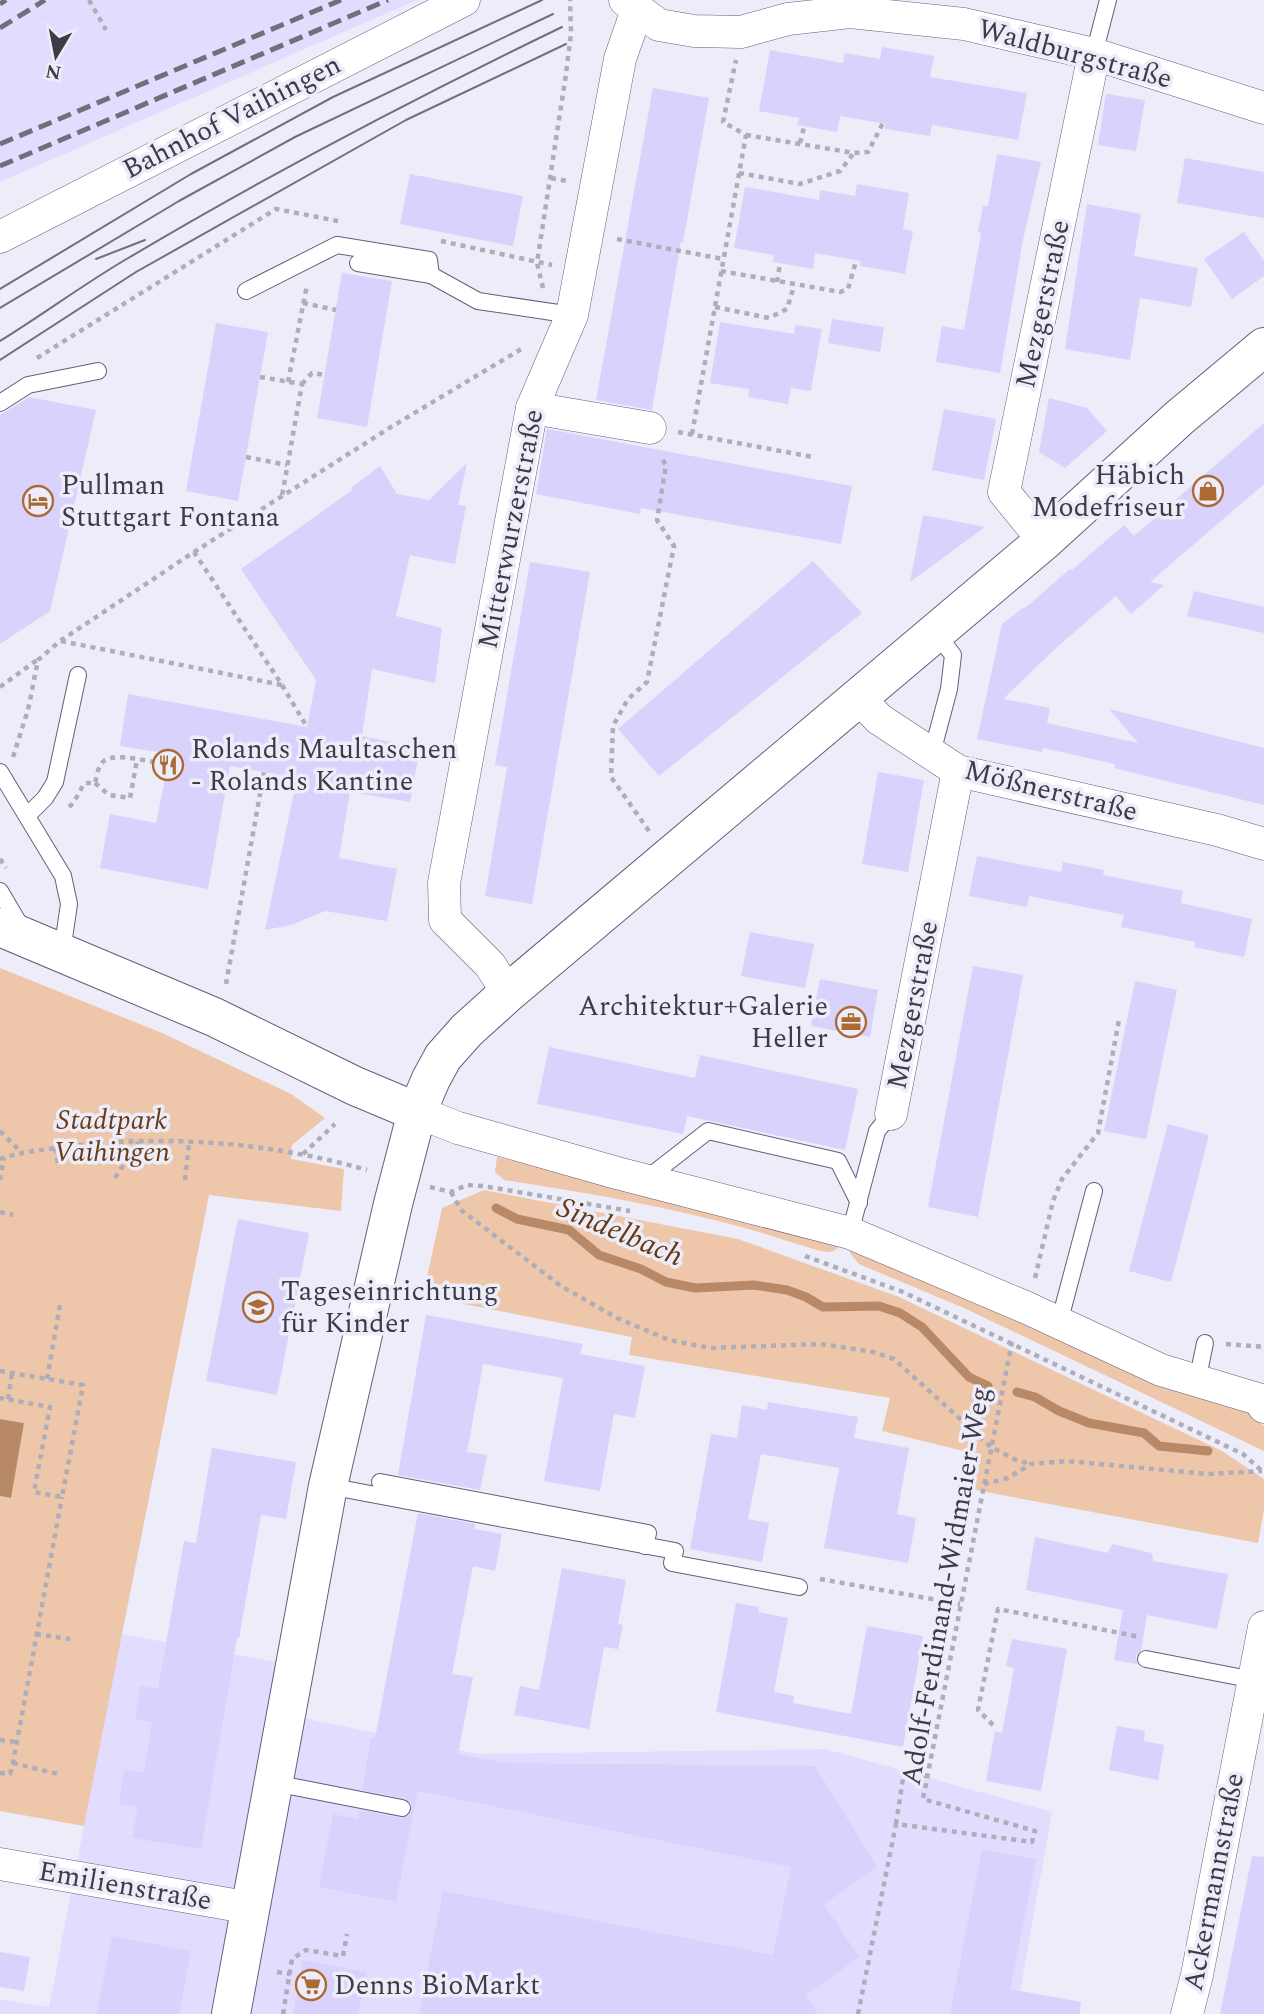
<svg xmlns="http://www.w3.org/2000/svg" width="1264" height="2014" font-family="Spectral,serif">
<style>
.built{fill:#e2ddfe}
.green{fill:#eec6a9}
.water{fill:#b78967}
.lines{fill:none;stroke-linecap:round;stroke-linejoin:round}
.stream{stroke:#b78967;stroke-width:9}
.building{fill:#d8d2fd}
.lane-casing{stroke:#635f7c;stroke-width:18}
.street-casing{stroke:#635f7c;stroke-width:33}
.secondary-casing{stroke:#635f7c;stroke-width:40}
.path{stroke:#aeadba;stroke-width:4.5;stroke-dasharray:5 5;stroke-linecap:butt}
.lane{stroke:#fff;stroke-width:16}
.street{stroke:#fff;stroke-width:32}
.secondary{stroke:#fff;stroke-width:38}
.tram{stroke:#706f7c;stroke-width:2}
.rail{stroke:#706f7c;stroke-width:5;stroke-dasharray:14 7;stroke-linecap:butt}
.labels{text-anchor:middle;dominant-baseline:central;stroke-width:7;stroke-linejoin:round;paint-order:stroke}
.street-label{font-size:28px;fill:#3d3b48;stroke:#edecf9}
.poi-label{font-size:28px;fill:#3d3b48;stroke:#edecf9;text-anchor:start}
.park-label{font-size:28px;font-style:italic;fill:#693c14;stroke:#edecf9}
.water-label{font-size:30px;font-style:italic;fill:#663911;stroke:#edecf9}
</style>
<rect width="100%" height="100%" fill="#edecf9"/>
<g class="built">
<polygon points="0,0 417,0 0,182"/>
<polygon points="121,1634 303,1667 294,1716 478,1754 825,1749 1052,1812 1016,2014 0,2014 0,1999 49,2007"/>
</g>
<g class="green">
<polygon points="0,968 162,1033 291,1094 325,1118 292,1145 291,1159 344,1169 341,1211 209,1195 84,1826 0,1811 0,1496 10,1498 24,1423 0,1419"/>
<path d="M497,1157l157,36 187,50c-3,5 -6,8 -12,9 -7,1 -65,-19 -77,-22 -82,-23 -164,-37 -248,-50l-9,-8z"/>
<polygon points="484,1190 738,1239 899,1297 1222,1451 1264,1479 1264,1510 1258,1543 970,1489 976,1454 882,1431 890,1398 629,1355 632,1337 423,1296 442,1208"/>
<polygon points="850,1246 1249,1413 1264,1426 1264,1451 964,1308 859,1264 850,1253"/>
</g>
<polygon class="water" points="0,1419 24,1423 11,1498 0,1496"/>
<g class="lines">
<g class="stream">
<polyline points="496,1208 517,1219 569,1230 599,1255 641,1269 666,1282 695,1288 754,1285 787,1290 806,1297 823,1307 879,1306 900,1313 922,1327 969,1377 988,1386"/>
<polyline points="1017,1392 1035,1397 1059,1411 1089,1423 1144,1433 1159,1446 1208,1451"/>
</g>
</g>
<g class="building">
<polygon points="882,47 934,56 930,77 1027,93 1018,140 932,125 930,136 885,129 886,124 840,116 837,132 797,125 799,118 759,111 770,50 843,63 845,53 880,59"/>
<polygon points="653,88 709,98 683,242 681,242 652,410 596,400"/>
<polygon points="1106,94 1145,100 1136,151 1098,145"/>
<polygon points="997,154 1041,162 1023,240 1000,373 936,362 942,326 964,330 981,233 978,232 983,206 988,206"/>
<polygon points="1185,158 1264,172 1264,218 1177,203"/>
<polygon points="410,174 523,196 513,246 400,224"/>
<polygon points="857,184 909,193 903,229 913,231 905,274 860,266 861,261 815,253 813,269 773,262 774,255 734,248 745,187 819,200 820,190 855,196"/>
<polygon points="1087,204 1141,214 1134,256 1198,268 1191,307 1140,298 1130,360 1065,349"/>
<polygon points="1244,232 1264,261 1264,276 1232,299 1204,259"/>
<polygon points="342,273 392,281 367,427 317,418"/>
<polygon points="832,319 884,327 880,352 828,343"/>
<polygon points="720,322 794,334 795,325 822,329 811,391 791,388 788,404 748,397 749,389 710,383"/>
<polygon points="216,323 268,332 238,501 186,491"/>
<polygon points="29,397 96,410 50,611 0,644 0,415"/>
<polygon points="1049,398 1087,408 1107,431 1065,468 1039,452"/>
<polygon points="944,409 996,419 984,480 932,470"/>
<polygon points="1264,423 1264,484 1150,582 1164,585 1131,614 1116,596 1056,648 1003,699 1050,708 1047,723 1138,743 1109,709 1264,748 1264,805 1114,768 1115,764 1043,748 1042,752 977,739 1002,624 1024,607 1025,608 1070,569 1072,570 1124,525 1134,536"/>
<polygon points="547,429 852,486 841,544 641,508 640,514 536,494"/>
<polygon points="467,463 458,505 466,506 455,564 410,555 396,616 442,628 435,683 372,669 362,736 420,748 410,802 350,792 339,858 397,869 387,921 325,911 291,925 265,930 297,778 230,766 208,889 100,868 110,814 156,823 170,754 120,746 128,694 307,727 316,680 241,569 351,491 352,487 380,466 397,494 429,500"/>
<polygon points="923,515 985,527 910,582"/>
<polygon points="813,561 862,613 659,776 618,729"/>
<polygon points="530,562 590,572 532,904 485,896 507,767 495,765"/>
<polygon points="1194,591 1264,607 1264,633 1187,616"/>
<polygon points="878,772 924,780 908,872 862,864"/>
<polygon points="977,856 1061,872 1063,862 1104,870 1103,875 1183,891 1181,903 1252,919 1244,957 1194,947 1195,942 1121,927 1124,915 1029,896 1027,907 969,896"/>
<polygon points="750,932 814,944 805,988 741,976"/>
<polygon points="973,966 1023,975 978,1217 928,1207"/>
<polygon points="820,979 878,990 870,1037 811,1026"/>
<polygon points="1135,981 1177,990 1146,1139 1104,1131"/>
<polygon points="549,1047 695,1078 700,1055 858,1089 845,1150 687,1116 683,1134 537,1104"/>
<polygon points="1168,1124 1209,1135 1171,1282 1129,1271"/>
<polygon points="238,1219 309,1233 277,1395 206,1381"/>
<polygon points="426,1315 583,1344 580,1354 645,1366 635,1418 614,1414 600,1491 544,1481 563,1378 483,1364 467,1452 487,1455 480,1490 398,1475"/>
<polygon points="768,1402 858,1417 854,1438 909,1448 897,1514 916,1518 908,1563 824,1548 839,1468 761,1454 748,1519 769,1523 762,1562 690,1549 711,1434 737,1438 742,1405 767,1410"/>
<polygon points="212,1448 296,1462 286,1519 261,1515 239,1638 237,1638 201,1849 132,1838 138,1807 119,1804 124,1770 144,1773 152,1722 135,1719 140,1686 158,1689 184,1541 196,1543"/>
<polygon points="418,1513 475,1524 474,1529 502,1534 495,1571 473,1566 452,1674 473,1677 458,1754 506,1763 815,1766 877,1867 824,1904 859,1957 806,1995 818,2014 419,2014 443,1891 773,1955 791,1867 418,1791 396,1902 319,1887 333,1814 358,1819 359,1810 401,1818 409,1815 412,1811 412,1804 405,1798 362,1790 371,1738 375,1738"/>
<polygon points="1035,1537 1108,1553 1112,1544 1152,1553 1153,1561 1228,1574 1217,1629 1147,1615 1141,1650 1136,1656 1137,1664 1114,1660 1123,1610 1026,1590"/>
<polygon points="562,1568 626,1580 618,1624 623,1625 618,1649 604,1647 589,1729 514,1715 520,1686 539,1690"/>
<polygon points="736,1603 759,1607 758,1612 788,1618 774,1692 794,1696 793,1703 851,1714 867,1626 923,1636 903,1747 716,1712"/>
<polygon points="1012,1639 1067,1649 1041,1791 986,1781 995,1731 1002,1733 1014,1668 1006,1666"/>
<polygon points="1117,1726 1145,1731 1144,1741 1164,1745 1158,1780 1109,1770"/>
<polygon points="982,1850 1036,1859 1010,1989 1081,2002 1080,2014 950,2014"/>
<polygon points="1252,1856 1264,1857 1264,2014 1220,2014"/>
<polygon points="112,1936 191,1951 179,2014 97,2014"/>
<polygon points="0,1952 30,1957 24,1991 0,1987"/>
<polygon points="303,1960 366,1972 358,2014 293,2014"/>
</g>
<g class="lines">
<g class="lane-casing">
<g id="lane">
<polyline points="1094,54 1108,0"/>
<polyline points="358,263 431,275 478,301 572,315"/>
<polyline points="246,291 337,245 429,260 431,275"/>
<polyline points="0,403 28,385 98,371"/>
<polyline points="932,753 949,689 953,655 936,633"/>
<polyline points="0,772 63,876 69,904 62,952"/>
<polyline points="27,816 45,798 55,782 78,675"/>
<polyline points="0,891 23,930"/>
<polyline points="645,1180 708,1131 838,1161 859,1203"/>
<polyline points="850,1233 877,1131 891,1114"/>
<polyline points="1059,1323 1094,1191"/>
<polyline points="1197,1382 1205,1343"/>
<polyline points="380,1482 648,1533 645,1546"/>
<polyline points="328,1486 675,1551 672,1563 799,1587"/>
<polyline points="1146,1659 1254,1680"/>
<polyline points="274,1783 402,1808"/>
</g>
</g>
<g class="street-casing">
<g id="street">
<polyline points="625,0 659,25 694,31 741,32 788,19 850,12 964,24 1094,54 1264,108"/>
<polyline points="0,237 464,0"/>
<polyline points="532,408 650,428"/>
<polyline points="1044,541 1004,492 1094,54"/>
<polyline points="859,698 879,719 958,771 1217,830 1264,844"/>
<polyline points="508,993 490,965 445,920 444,883 532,408 572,315 620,59 637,10"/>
<polyline points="417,1112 458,1128 617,1173 850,1233 1025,1307 1161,1370 1258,1399 1264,1407"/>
<polyline points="891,1114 958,771"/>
<polyline points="0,1864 251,1908"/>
<polyline points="1187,2014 1197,1975 1264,1627"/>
</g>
</g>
<g class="secondary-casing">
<g id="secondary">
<polyline points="0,927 214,1017 355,1086 417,1112"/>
<polyline points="231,2014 328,1486 393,1204 417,1112 431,1079 443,1057 467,1030 508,993 1044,541 1179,418 1264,347"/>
</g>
</g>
<g class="path">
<polyline points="89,0 106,30"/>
<polyline points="746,135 854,153 868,152 883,123"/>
<polyline points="800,143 804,127"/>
<polyline points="739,173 800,184 840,171 854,153"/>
<polyline points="551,178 567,181"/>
<polyline points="617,239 723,259"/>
<polyline points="441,241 552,265"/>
<polyline points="721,271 840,292 848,289 856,261"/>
<polyline points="777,282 780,264"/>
<polyline points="543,288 537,263 566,74 571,33 570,0"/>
<polyline points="303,303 336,310"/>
<polyline points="715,307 769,318 787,309 794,286"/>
<polyline points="37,358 276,209 338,221"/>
<polyline points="260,377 302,384 282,496"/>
<polyline points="288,382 307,285"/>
<polyline points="302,384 312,373 325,375"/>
<polyline points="678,432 813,457"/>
<polyline points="692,434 746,135 723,122 736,60"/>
<polyline points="246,457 287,465"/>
<polyline points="61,641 282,685 194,552"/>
<polyline points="282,685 307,727"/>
<polyline points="0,687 37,660"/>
<polyline points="13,757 28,710 38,660 60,641 194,552 391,427 523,348"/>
<polyline points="95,783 109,795 130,798 137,760"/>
<path d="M69,807c8,-7 9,-15 16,-24h10c2,-7 3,-18 9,-22 11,-9 49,1 64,4"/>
<polyline points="649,831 611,777 613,726 628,699 647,682 674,546 657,520 666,465 661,457"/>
<polyline points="0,859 6,868"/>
<polyline points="226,984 264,772"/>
<polyline points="0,1131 22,1153"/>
<polyline points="55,1148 59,1168"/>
<polyline points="303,1154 335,1124"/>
<path d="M0,1159c19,-7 43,-9 63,-12 101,-13 207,-5 304,23"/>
<polyline points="115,1178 138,1142"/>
<polyline points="0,1180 4,1158"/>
<polyline points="185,1180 189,1143"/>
<polyline points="430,1187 451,1192 467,1185 483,1186 630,1211"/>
<polyline points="451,1192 461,1210 561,1286 617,1318 669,1340 710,1348 821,1344 873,1352 894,1359 991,1447 1016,1460 1031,1464"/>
<polyline points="0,1212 13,1215"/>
<polyline points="805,1256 903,1292 1243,1454 1262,1471"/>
<polyline points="1035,1278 1053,1201 1062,1179 1098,1133 1119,1020"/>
<polyline points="1226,1344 1264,1347"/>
<polyline points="0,1371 83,1385 62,1497 34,1492 50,1407 0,1398"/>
<polyline points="47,1379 60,1305"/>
<polyline points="8,1399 12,1373"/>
<polyline points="984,1484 1008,1478 1031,1464 1067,1461 1208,1474 1262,1471"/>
<polyline points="820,1579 960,1604"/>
<polyline points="36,1634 70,1639"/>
<polyline points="993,1725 978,1710 998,1609 1140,1637"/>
<polyline points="0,1740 16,1742"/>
<polyline points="13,1763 58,1774"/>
<polyline points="0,1773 10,1774 13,1763 62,1497"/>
<polyline points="896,1824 904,1772 927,1776"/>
<polyline points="277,1972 290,1974"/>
<polyline points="283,2014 292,1959 306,1950 343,1956 347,1934"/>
<polyline points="858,2014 896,1824 1032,1842 1035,1831 923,1799 1012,1342"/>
</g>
<use href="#lane" class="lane"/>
<use href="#street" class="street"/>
<use href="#secondary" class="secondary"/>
<g class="tram">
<polyline points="96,259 145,240"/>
<polyline points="0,289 191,174 333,97 542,0"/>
<polyline points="0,308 179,201 295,137 553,14"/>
<path d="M0,341c44,-27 85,-58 130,-84 140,-83 285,-159 432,-230"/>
<polyline points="0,360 136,272 406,120 566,44"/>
</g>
<g class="rail">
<polyline points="0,4 6,0"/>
<polyline points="0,28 45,0"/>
<polyline points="0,144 341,0"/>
<polyline points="0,166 388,0"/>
</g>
</g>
<defs>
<g id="shop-ring" transform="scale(1.575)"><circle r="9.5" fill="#edecf9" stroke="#ab6a34" stroke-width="1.5"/><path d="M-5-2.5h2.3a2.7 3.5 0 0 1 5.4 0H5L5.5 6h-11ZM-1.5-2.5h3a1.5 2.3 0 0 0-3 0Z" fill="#ab6a34"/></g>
<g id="hotel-ring" transform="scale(1.575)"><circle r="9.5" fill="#edecf9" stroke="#ab6a34" stroke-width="1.5"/><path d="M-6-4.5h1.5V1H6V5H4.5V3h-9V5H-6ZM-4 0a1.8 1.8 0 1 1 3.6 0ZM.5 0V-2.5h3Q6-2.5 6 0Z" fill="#ab6a34"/></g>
<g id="restaurant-ring" transform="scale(1.575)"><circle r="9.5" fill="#edecf9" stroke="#ab6a34" stroke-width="1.5"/><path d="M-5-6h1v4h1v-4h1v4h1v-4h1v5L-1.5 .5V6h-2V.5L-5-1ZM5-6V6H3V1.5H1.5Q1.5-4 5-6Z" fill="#ab6a34"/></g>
<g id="office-ring" transform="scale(1.575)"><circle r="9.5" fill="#edecf9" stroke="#ab6a34" stroke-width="1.5"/><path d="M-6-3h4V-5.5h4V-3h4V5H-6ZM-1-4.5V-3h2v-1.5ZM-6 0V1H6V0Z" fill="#ab6a34"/></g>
<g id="school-ring" transform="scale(1.575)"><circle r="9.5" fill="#edecf9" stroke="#ab6a34" stroke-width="1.5"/><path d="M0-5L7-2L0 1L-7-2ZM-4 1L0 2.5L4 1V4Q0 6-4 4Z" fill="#ab6a34"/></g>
<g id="supermarket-ring" transform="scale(1.575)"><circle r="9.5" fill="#edecf9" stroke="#ab6a34" stroke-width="1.5"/><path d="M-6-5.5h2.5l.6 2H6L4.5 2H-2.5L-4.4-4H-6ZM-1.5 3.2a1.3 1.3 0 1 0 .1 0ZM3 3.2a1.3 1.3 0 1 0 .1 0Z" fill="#ab6a34"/></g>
</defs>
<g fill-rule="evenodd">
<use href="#shop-ring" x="1208" y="491"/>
<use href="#hotel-ring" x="38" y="501"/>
<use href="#restaurant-ring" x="168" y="765"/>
<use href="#office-ring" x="851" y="1022"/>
<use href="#school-ring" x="258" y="1307"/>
<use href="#supermarket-ring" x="311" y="1985"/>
</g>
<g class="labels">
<g class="street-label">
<text transform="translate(1075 54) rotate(15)">Waldburgstraße</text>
<text transform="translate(232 117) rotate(-27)">Bahnhof Vaihingen</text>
<text transform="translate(1043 304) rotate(-78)">Mezgerstraße</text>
<text transform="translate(511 529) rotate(-79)">Mitterwurzerstraße</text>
<text transform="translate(1051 791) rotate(14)">Mößnerstraße</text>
<text transform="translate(913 1005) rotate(-79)">Mezgerstraße</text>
<text transform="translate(946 1586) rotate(-80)">Adolf-Ferdinand-Widmaier-Weg</text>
<text transform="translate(1214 1882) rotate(-79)">Ackermannstraße</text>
<text transform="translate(125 1886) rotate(10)">Emilienstraße</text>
</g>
<g class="poi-label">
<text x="1185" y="475" text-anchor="end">Häbich<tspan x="1185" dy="32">Modefriseur</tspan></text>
<text x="61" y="485">Pullman<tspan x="61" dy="32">Stuttgart Fontana</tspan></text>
<text x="191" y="749">Rolands Maultaschen<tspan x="191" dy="32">- Rolands Kantine</tspan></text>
<text x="828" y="1006" text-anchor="end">Architektur+Galerie<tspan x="828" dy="32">Heller</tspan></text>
<text x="281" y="1291">Tageseinrichtung<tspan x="281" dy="32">für Kinder</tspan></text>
<text x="334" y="1985">Denns BioMarkt</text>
</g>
<g class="park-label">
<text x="112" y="1120">Stadtpark<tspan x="112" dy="32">Vaihingen</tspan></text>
</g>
<g class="water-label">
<text transform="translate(620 1232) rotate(23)">Sindelbach</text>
</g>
</g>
<g transform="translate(56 56) rotate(190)" stroke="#edecf9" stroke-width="5" paint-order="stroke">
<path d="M0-5L12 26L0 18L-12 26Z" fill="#3d3b48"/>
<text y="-10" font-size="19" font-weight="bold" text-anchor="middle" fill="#3d3b48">N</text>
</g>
</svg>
